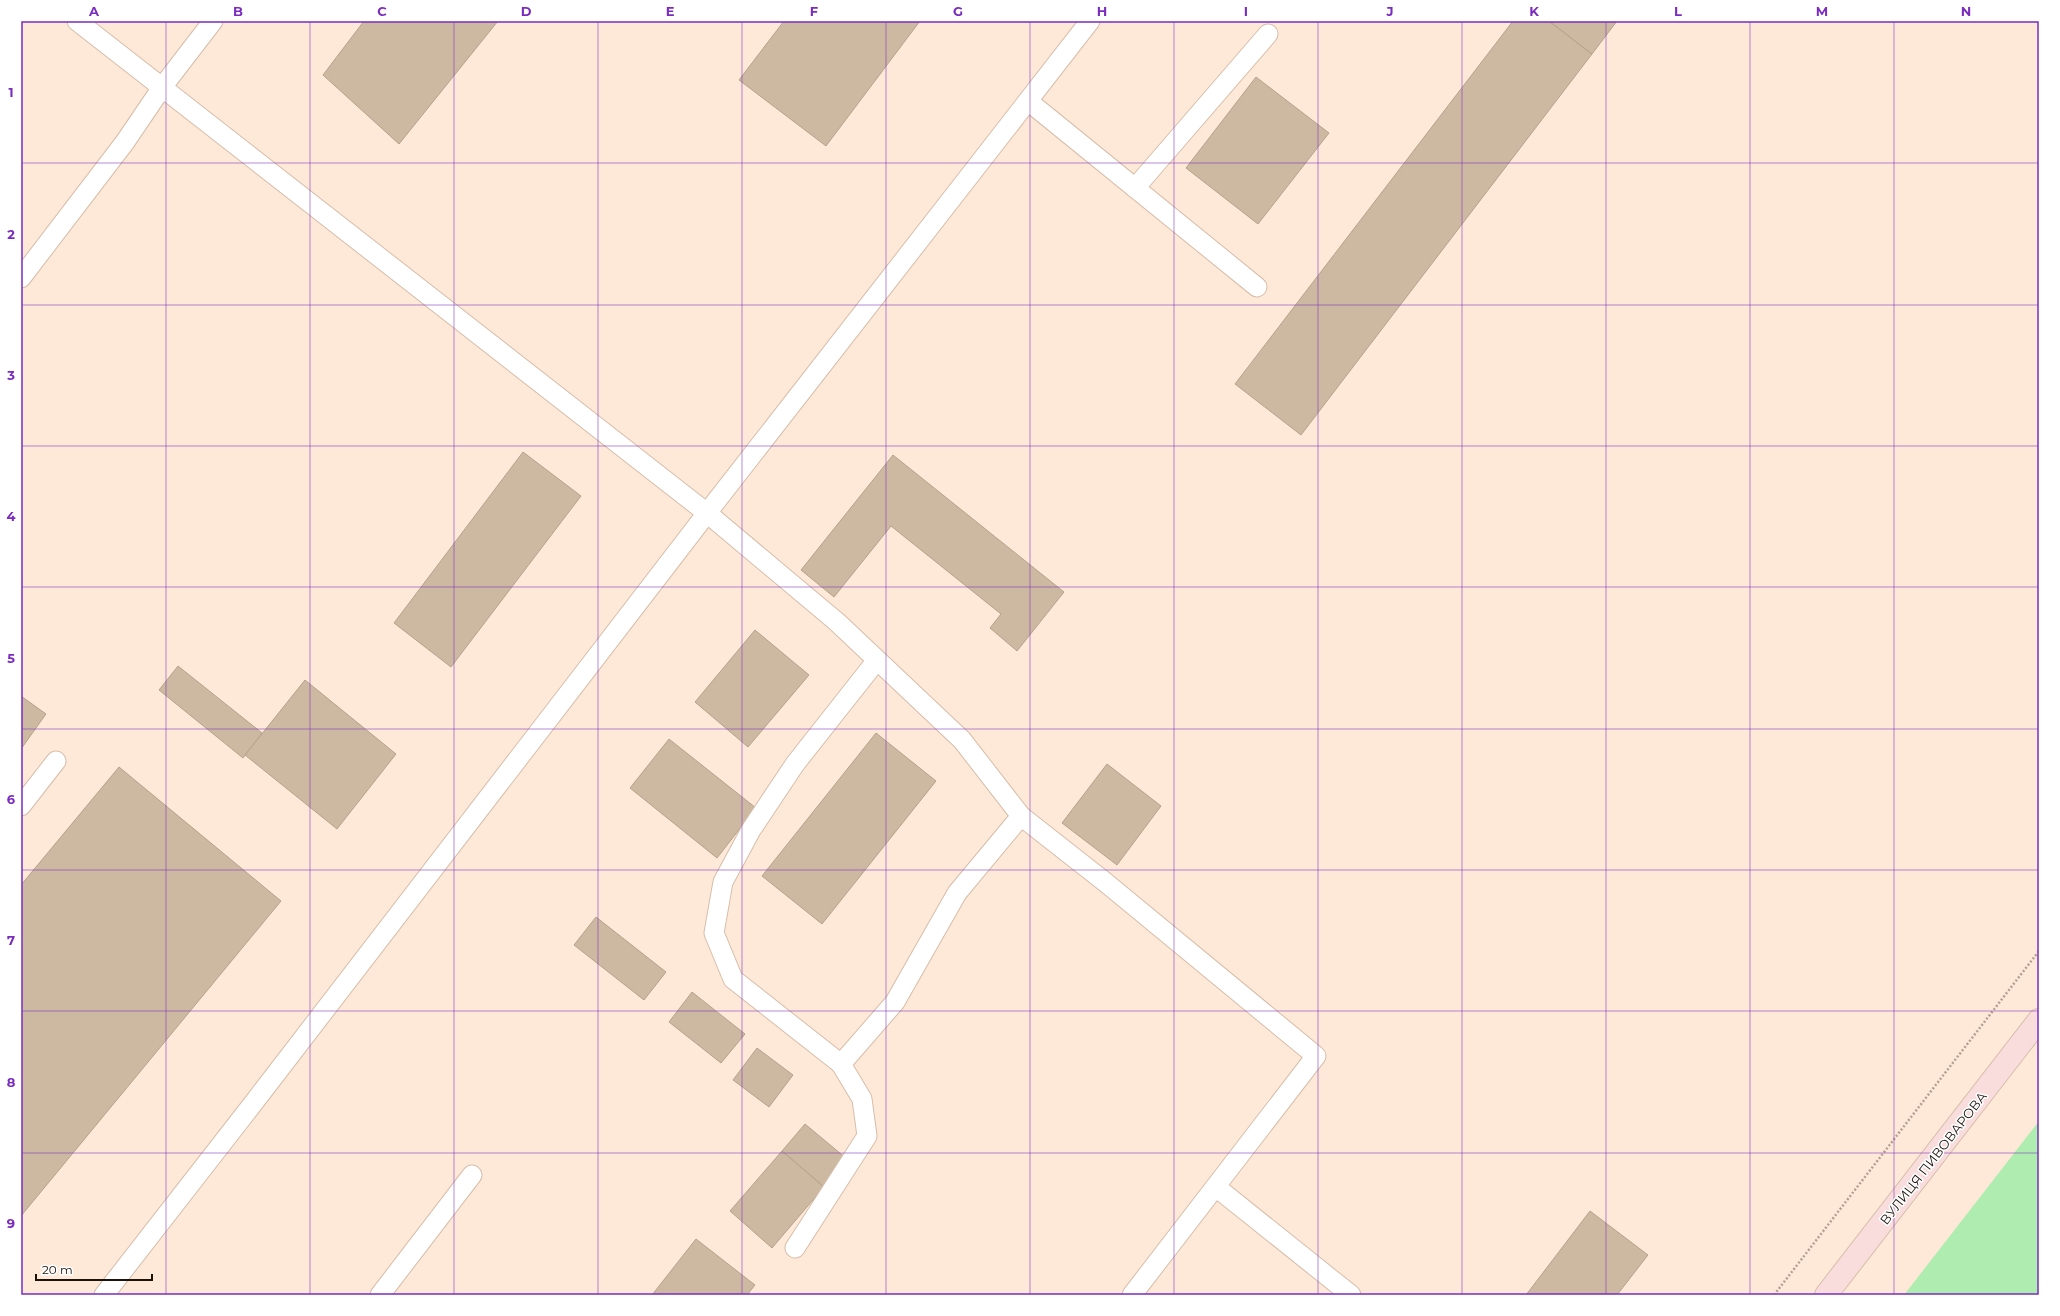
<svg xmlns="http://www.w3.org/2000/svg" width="2060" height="1316" font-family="Montserrat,sans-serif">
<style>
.green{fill:#aeecaf}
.building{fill:#cdb9a2;stroke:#b6a28b}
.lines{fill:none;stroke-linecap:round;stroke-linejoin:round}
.lane-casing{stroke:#d6bda9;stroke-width:21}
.secondary-casing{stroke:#d6bda9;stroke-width:24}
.path{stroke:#b1a093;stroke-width:2.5;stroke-dasharray:2 2;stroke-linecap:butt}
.lane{stroke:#fff;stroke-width:19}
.secondary{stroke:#f9dddd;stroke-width:22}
.grid{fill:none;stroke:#7b2cbf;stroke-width:1;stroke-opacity:0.55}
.labels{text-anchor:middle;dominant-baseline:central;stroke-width:3;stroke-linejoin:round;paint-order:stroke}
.street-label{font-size:13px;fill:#1b120b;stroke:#fff}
.neatline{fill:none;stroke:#7b2cbf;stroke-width:1.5}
.grid-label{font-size:13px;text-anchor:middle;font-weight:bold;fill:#7b2cbf}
</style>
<rect width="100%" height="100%" fill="#fee9d9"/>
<polygon class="green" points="2039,1121 2039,1295 1904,1295"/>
<g class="building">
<polygon points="364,21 498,21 399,144 323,75"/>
<polygon points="784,21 920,21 826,146 739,80"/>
<polygon points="1513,21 1549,21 1592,54 1301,435 1235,384"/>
<polygon points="1549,21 1617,21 1592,54"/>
<polygon points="1256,77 1329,133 1258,224 1186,168"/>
<polygon points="523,452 581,496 451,667 394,623"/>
<polygon points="893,455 1064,592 1017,651 990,628 1001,614 891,526 834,597 801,570"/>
<polygon points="755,630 809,675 748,747 695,702"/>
<polygon points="178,666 262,733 243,758 159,690"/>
<polygon points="305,680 396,754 337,829 245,755"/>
<polygon points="21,696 46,714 21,749"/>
<polygon points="876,733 936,781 822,924 762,876"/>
<polygon points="669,739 756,808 717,858 630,788"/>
<polygon points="1107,764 1161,806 1117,865 1062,823"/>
<polygon points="119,767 281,901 21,1216 21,885"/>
<polygon points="596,917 666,972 644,1000 574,945"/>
<polygon points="692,992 745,1034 721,1063 669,1022"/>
<polygon points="757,1048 793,1075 769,1107 733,1080"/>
<polygon points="805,1124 847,1159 824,1187 782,1151"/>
<polygon points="782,1151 824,1187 772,1248 730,1211"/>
<polygon points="1590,1211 1648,1255 1617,1295 1526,1295"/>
<polygon points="696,1239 755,1285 747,1295 652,1295"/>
</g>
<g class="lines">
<g class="lane-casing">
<g id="lane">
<polyline points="77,21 707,513 837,622 962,740 1021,816 1105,882 1316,1056 1132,1295"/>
<polyline points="1028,101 1257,287"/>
<polyline points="1135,188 1268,34"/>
<polyline points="21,278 125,142 163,86 213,21"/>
<polyline points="21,806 56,761"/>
<polyline points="841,1064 733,979 714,933 723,882 751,830 795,764 877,660"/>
<polyline points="1216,1187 1351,1295"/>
<polyline points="795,1248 867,1136 862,1099 841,1064 895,1002 957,893 1021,816"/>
<polyline points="104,1295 255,1101 707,513 1090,21"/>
<polyline points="380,1295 472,1175"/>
</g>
</g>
<g class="secondary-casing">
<polyline id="secondary" points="1826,1295 2039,1020"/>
</g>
<polyline class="path" points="1774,1295 2039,951"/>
<use href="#lane" class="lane"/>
<use href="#secondary" class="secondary"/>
</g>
<path class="grid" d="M166,21v1274M310,21v1274M454,21v1274M598,21v1274M742,21v1274M886,21v1274M1030,21v1274M1174,21v1274M1318,21v1274M1462,21v1274M1606,21v1274M1750,21v1274M1894,21v1274M21,163h2018M21,305h2018M21,446h2018M21,587h2018M21,729h2018M21,870h2018M21,1011h2018M21,1153h2018"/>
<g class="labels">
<g class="street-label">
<text transform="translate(1933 1158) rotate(-52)">ВУЛИЦЯ ПИВОВАРОВА</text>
</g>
</g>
<rect width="2060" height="1316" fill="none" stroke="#ffffff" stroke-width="44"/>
<path d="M36 1274v6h116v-6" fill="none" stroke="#1b120b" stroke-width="2"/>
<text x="42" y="1274" font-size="12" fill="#1b120b" stroke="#ffffff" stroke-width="3" paint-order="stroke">20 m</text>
<rect x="22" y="22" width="2016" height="1272" class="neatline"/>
<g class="grid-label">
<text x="94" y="16">A</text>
<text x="238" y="16">B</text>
<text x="382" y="16">C</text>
<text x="526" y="16">D</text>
<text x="670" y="16">E</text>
<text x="814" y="16">F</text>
<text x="958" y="16">G</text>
<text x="1102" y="16">H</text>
<text x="1246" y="16">I</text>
<text x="1390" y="16">J</text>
<text x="1534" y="16">K</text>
<text x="1678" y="16">L</text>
<text x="1822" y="16">M</text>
<text x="1966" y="16">N</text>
<text x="11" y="97">1</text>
<text x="11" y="239">2</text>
<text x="11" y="380">3</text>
<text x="11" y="521">4</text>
<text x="11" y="663">5</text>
<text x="11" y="804">6</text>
<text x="11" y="945">7</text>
<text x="11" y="1087">8</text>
<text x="11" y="1228">9</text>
</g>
</svg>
